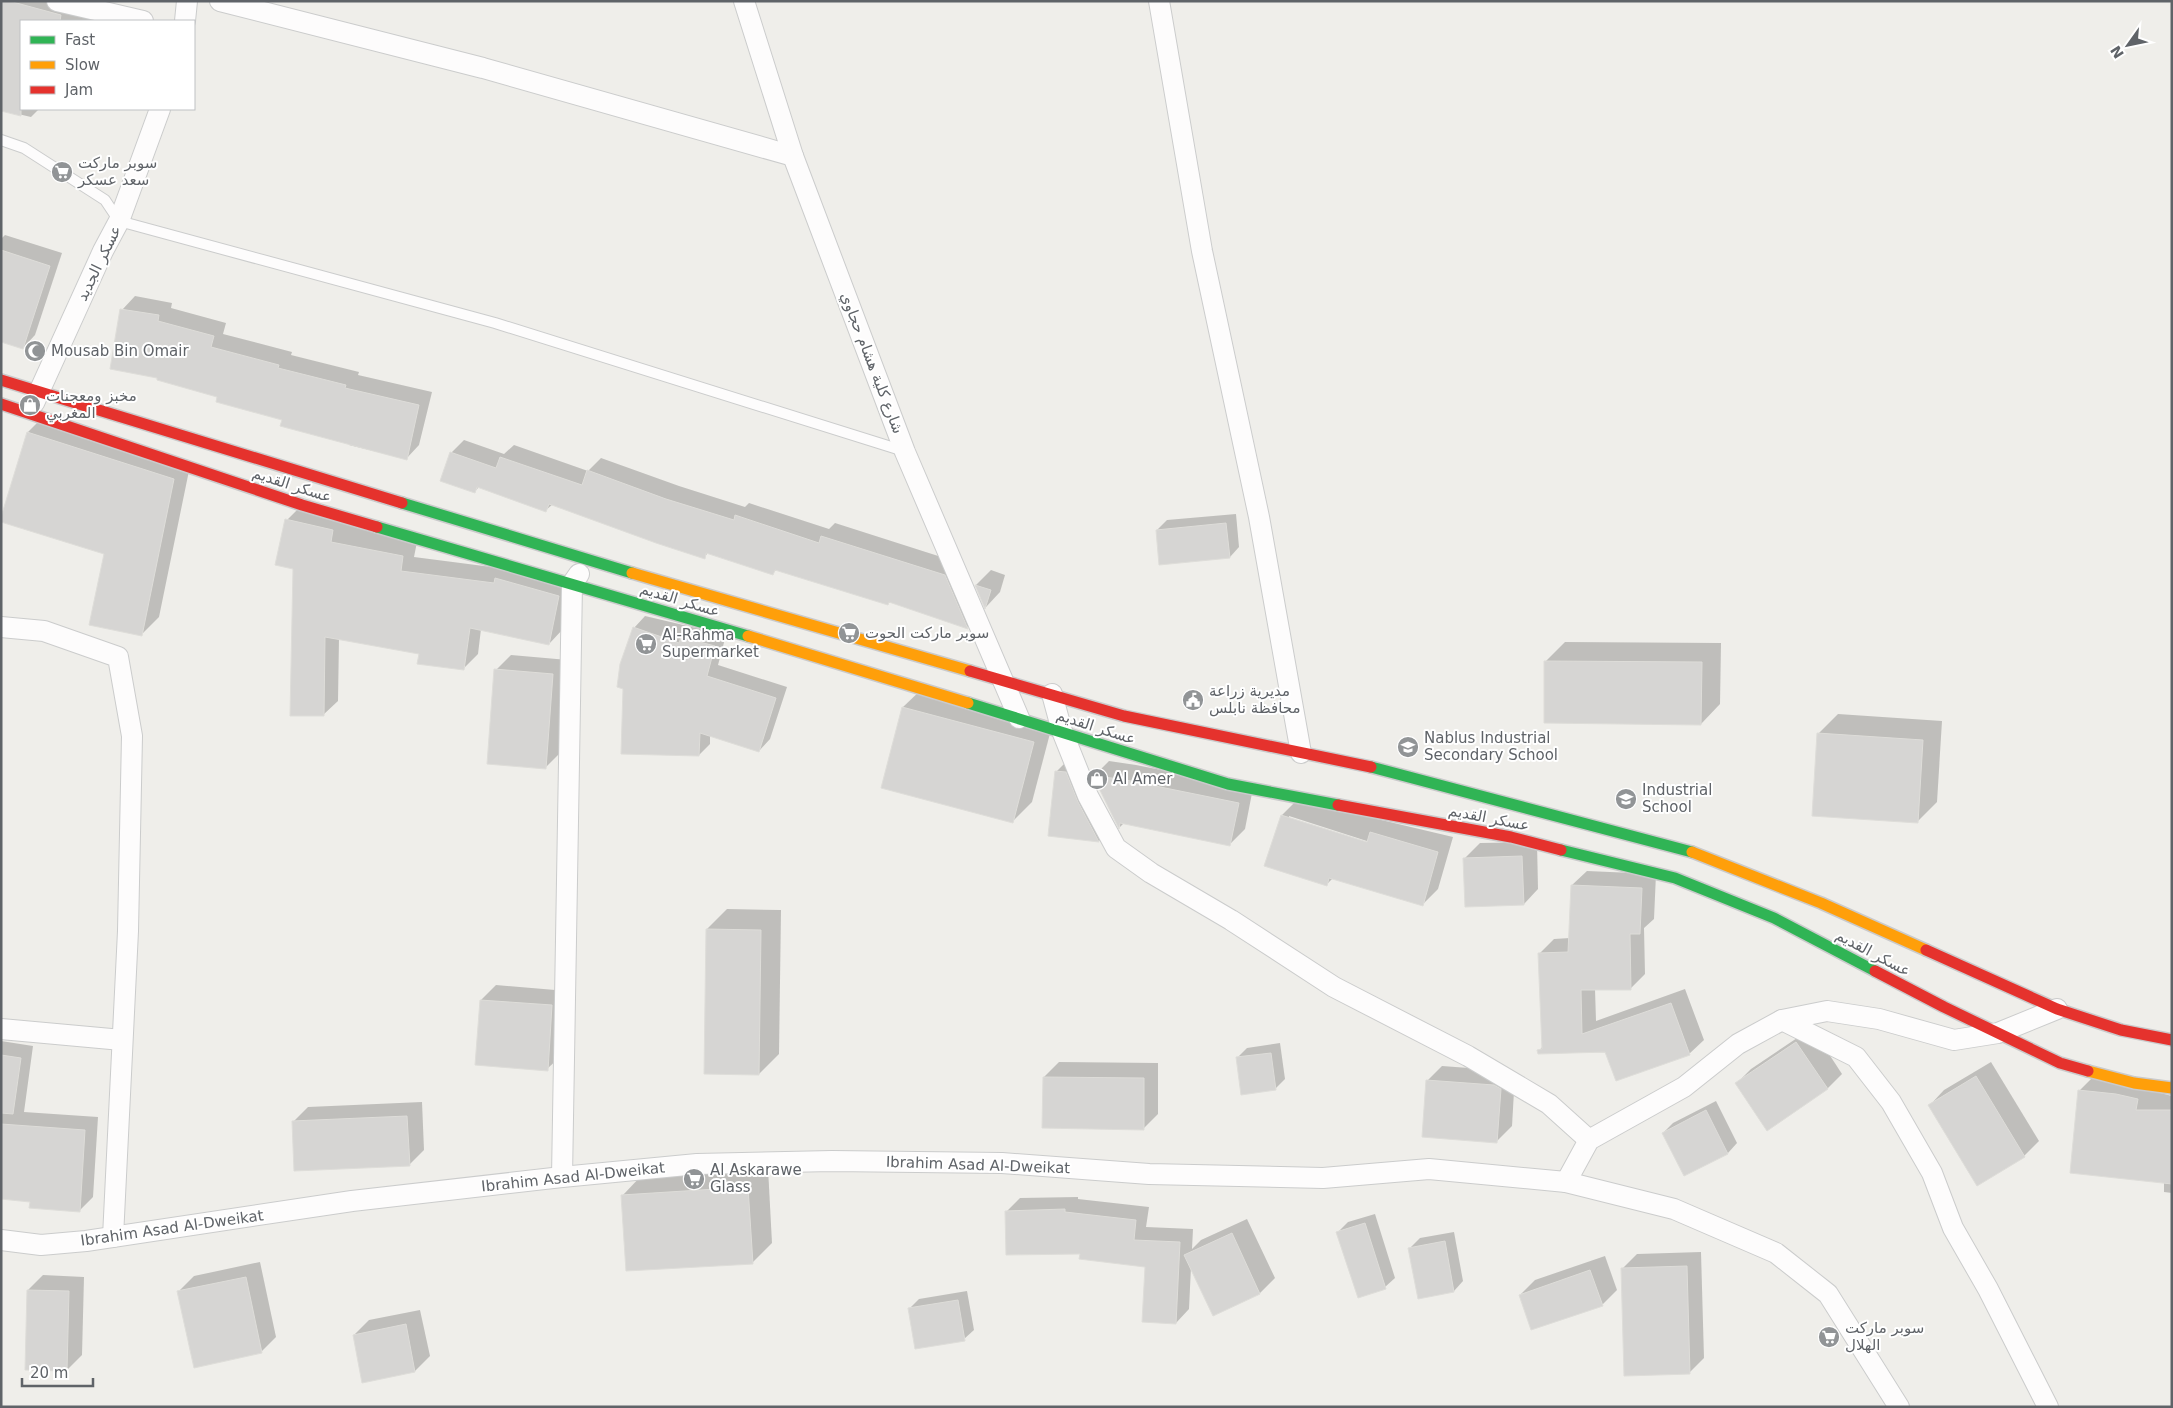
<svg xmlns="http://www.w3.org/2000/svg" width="2173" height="1408" font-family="'DejaVu Sans','Noto Naskh Arabic',sans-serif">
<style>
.shadow{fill:#0003;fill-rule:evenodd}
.building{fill:#d6d5d3;stroke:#deddd9}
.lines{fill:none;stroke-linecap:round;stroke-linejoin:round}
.lane-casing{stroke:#cbcccc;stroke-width:12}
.street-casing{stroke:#cbcccc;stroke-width:22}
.fast-casing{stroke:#cacacb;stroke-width:14}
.slow-casing{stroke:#cacacb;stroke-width:14}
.jam-casing{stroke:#cacacb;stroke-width:14}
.lane{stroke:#fdfcfc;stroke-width:10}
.street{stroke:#fdfcfc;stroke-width:20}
.fast{stroke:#30b455;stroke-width:11}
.slow{stroke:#ff9f0a;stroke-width:11}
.jam{stroke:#e5322d;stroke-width:11}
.labels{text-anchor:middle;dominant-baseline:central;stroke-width:4;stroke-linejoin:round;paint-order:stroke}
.poi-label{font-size:15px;fill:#5f6368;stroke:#fff;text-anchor:start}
.street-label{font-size:15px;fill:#5f6368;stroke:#fff}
</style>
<rect width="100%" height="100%" fill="#efeeea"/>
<g class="shadow">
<polygon points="1,1 102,1 104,21 21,21 21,109 39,109 31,117 1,110"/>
<polygon points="5,235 62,253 35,335 23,348 1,341 1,239"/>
<polygon points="135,296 172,303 171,308 226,323 223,334 292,352 291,355 359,372 358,375 432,392 419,445 406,459 349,445 349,443 218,396 122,310"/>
<polygon points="45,415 191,461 159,617 141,635 105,553 28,432"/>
<polygon points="464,440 504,454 514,445 588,471 601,458 679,486 745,507 749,503 829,529 835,523 957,562 980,615 967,627 890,602 888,604 777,569 773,573 709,552 704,557 553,504 546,510 479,487 475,491 451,453"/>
<polygon points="301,506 417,542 414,557 507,569 573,582 563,629 549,644 481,629 478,654 464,668 420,653 339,638 338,701 323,715 287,520"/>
<polygon points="1236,514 1239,547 1230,557 1157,530 1167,520"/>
<polygon points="991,570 1005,575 1000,592 986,607 976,585"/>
<polygon points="645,616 726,635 718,665 787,687 770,739 759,751 710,735 710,744 699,755 634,628"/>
<polygon points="1565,642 1721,643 1720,704 1701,724 1545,662"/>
<polygon points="511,655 568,660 561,752 546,767 496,670"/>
<polygon points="923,688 1053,722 1032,802 1012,822 903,707"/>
<polygon points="1838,714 1942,721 1937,802 1917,822 1818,734"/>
<polygon points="1071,757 1114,826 1099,841 1049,835 1056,772"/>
<polygon points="1109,761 1136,765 1253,788 1245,829 1230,844 1124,823 1120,827 1094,776"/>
<path d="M1297,800l156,37 -15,52 -15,15 -90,-26 -7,7 -44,-70zM1289,816l84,27v2l-84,-26z"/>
<polygon points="1537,842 1538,889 1524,904 1465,858 1480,843"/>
<polygon points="1587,871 1656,874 1654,919 1644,928 1645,974 1631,988 1595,989 1596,1021 1685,989 1704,1040 1689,1054 1539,1051 1543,1046 1540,953 1554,939 1570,938 1572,885"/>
<polygon points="727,909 781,910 779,1054 759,1074 707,929"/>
<polygon points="496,985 567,991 562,1055 547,1069 481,1000"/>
<polygon points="1812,1028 1842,1074 1827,1089 1736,1084 1751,1069"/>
<polygon points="1,1041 33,1046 24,1112 98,1117 93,1197 80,1210 31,1201 1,1198"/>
<polygon points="1280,1043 1285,1079 1275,1089 1237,1058 1247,1048"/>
<polygon points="1059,1062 1158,1063 1158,1114 1143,1129 1044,1077"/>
<polygon points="1991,1062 2039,1141 2024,1156 1930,1105 1944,1090"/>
<polygon points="1442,1066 1509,1071 1515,1074 1512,1126 1497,1141 1427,1081"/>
<polygon points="2094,1076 2172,1096 2172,1193 2164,1192 2164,1182 2079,1091"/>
<polygon points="1716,1101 1737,1143 1728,1153 1663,1133 1673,1123"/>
<polygon points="422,1102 424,1150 409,1165 293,1122 308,1107"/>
<polygon points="768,1168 772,1243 752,1263 623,1195 642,1175"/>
<polygon points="1078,1197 1078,1199 1149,1207 1146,1227 1193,1229 1192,1249 1201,1240 1247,1219 1275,1278 1260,1293 1214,1314 1191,1267 1189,1309 1176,1323 1146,1266 1081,1253 1007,1211 1020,1198"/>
<polygon points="1375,1214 1395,1278 1385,1287 1338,1232 1348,1222"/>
<polygon points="1454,1232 1463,1281 1454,1291 1410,1248 1420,1238"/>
<polygon points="1701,1252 1704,1358 1689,1373 1622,1269 1637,1254"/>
<polygon points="1605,1256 1617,1290 1602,1305 1520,1295 1535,1280"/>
<polygon points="260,1262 276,1337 261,1352 179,1291 194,1276"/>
<polygon points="43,1275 84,1277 82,1355 67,1370 28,1290"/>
<polygon points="967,1291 974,1330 964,1339 909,1309 919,1299"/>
<polygon points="420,1310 430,1356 415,1371 354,1335 369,1320"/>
</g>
<g class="building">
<polygon points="1,1 9,1 61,15 60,21 21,21 21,116 1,111"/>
<polygon points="1,250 50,266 23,349 1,342"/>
<polygon points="120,309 159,315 158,321 214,336 211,347 279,365 278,368 346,385 345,388 419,405 407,460 280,426 282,420 216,402 217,397 157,380 157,378 110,369"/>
<polygon points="27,432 174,479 142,636 89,625 104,554 1,522 1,517"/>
<polygon points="450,452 496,468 500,457 582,485 587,470 666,499 734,520 735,515 819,543 821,536 945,575 968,629 889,602 888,605 775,570 773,575 706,553 705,559 656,543 549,504 546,512 477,487 475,493 440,481"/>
<polygon points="285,519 333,530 331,542 403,556 401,571 494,583 495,578 559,596 549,645 470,628 464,670 417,664 419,654 325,637 324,716 290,716 293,569 275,565"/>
<polygon points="1226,523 1230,558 1159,565 1156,530"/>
<polygon points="975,585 991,590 985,609"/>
<polygon points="633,627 679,643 681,637 715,646 707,676 776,698 759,752 700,733 699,756 621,754 623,689 617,687 620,664"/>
<polygon points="1544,661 1702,662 1701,725 1544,723"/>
<polygon points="494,669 553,674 546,769 487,764"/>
<polygon points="902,707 1034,742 1013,823 881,788"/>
<polygon points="1817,733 1923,740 1918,823 1812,816"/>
<polygon points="1055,771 1066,772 1078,802 1099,842 1048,836"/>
<polygon points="1093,776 1121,779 1239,803 1230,846 1120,823 1119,829"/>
<polygon points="1281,815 1367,842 1370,832 1438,852 1423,906 1329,878 1327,886 1264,866"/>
<polygon points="1522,856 1524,905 1465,907 1463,858"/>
<polygon points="1571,885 1642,888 1640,934 1630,934 1631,990 1581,990 1582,1034 1671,1003 1690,1055 1616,1081 1605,1052 1538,1054 1537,1050 1542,1049 1538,953 1568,952"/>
<polygon points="706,929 761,930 759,1075 704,1074"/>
<polygon points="480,1000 552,1005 548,1071 475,1065"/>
<polygon points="1796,1042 1828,1089 1767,1131 1735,1083"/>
<polygon points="1271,1053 1276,1090 1241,1095 1236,1057"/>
<polygon points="1,1055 21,1058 13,1114 1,1113"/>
<polygon points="1976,1076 2025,1157 1977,1186 1928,1105"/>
<polygon points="1043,1077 1144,1078 1144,1130 1042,1128"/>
<polygon points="1426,1080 1494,1085 1501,1089 1497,1143 1422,1137"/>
<polygon points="2078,1090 2116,1094 2138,1099 2136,1110 2172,1110 2172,1184 2070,1173"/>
<polygon points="1706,1110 1728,1154 1684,1176 1662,1133"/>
<polygon points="407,1116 410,1166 294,1171 292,1121"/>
<polygon points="1,1124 85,1130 80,1212 29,1208 30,1202 1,1199"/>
<polygon points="748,1187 753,1264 626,1271 621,1195"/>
<polygon points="1065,1209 1065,1212 1136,1220 1134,1240 1180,1242 1176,1324 1142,1322 1145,1267 1079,1259 1080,1254 1006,1255 1005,1211"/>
<polygon points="1365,1223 1386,1289 1358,1298 1336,1232"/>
<polygon points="1232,1233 1260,1294 1213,1316 1184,1255"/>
<polygon points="1445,1241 1454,1292 1418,1299 1408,1248"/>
<polygon points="1687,1266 1690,1374 1624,1376 1621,1268"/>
<polygon points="1590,1270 1603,1306 1531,1330 1519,1295"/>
<polygon points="246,1277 262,1353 194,1368 177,1291"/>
<polygon points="27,1290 69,1291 67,1371 25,1370"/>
<polygon points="958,1300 965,1341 915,1349 908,1308"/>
<polygon points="406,1324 415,1372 362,1383 353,1335"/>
</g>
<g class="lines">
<g class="lane-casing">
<polyline id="lane" points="1,140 24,148 105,200 119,221 495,323 904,451"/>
</g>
<g class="street-casing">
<g id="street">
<polyline points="57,1 143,21"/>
<polyline points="220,1 483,68 793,156"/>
<polyline points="744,1 793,156 905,452 1019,718"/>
<polyline points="1159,1 1202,251 1259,517 1301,753"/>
<polyline points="185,21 187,1"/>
<polyline points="34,403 103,251 119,221 160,109"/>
<polyline points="1,627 44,631 118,657 132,736 128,931 113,1237"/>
<polyline points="1052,694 1062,731 1088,796 1116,848 1151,873 1231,920 1334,987 1468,1056 1549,1104 1589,1140"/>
<polyline points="1782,1020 1856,1057 1891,1102 1932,1173 1953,1228 1988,1289 2048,1407"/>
<polyline points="1,1029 122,1040"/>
<polyline points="562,1177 572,584 579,574"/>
<polyline points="1566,1182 1589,1140 1684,1087 1738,1044 1782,1020 1827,1011 1879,1019 1954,1040 1998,1033 2057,1009"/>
<polyline points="1,1240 41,1245 86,1241 352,1201 562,1177 697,1164 832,1161 1002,1163 1149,1174 1323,1178 1429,1169 1566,1182 1674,1209 1776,1253 1828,1294 1899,1407"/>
</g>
</g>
<g class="fast-casing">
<g id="fast">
<polyline points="402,503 632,573"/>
<polyline points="377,527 748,636"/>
<polyline points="968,703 1228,784 1338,805"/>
<polyline points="1371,767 1692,852"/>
<polyline points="1561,850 1675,878 1774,918 1875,971"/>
</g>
</g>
<g class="slow-casing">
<g id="slow">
<polyline points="632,573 970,671"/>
<polyline points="748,636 968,703"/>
<polyline points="1692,852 1821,903 1926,950"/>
<polyline points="2088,1071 2134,1083 2172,1088"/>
</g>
</g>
<g class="jam-casing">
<g id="jam">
<polyline points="1,380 402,503"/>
<polyline points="1,404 302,505 377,527"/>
<polyline points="970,671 1124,716 1371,767"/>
<polyline points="1338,805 1511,837 1561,850"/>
<polyline points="1926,950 2057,1009 2121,1030 2172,1040"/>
<polyline points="1875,971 1944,1007 2060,1063 2088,1071"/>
</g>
</g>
<use href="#lane" class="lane"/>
<use href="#street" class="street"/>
<use href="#fast" class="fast"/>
<use href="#slow" class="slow"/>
<use href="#jam" class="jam"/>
</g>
<defs>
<g id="supermarket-disc" transform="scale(1.125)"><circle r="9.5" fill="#919496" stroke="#fff"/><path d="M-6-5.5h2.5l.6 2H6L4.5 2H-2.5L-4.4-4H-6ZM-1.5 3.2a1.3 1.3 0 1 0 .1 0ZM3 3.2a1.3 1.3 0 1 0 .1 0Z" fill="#fff"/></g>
<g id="mosque-disc" transform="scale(1.125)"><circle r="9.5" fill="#919496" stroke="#fff"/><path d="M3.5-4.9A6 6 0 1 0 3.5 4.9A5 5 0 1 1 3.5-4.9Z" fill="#fff"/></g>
<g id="shop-disc" transform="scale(1.125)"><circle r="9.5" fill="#919496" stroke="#fff"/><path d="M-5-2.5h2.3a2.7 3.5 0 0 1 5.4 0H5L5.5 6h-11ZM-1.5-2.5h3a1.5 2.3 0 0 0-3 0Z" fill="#fff"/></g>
<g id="civic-disc" transform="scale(1.125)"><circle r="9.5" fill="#919496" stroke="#fff"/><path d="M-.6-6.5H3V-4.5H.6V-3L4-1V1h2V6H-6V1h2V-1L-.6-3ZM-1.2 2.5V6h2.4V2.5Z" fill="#fff"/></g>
<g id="school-disc" transform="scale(1.125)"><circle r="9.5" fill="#919496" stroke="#fff"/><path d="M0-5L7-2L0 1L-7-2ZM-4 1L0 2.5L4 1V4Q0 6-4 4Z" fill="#fff"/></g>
</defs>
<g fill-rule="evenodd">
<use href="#supermarket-disc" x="62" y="172"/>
<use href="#mosque-disc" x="35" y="351"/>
<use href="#shop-disc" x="30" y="405"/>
<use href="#supermarket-disc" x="849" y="633"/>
<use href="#supermarket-disc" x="646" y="644"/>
<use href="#civic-disc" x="1193" y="700"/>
<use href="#school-disc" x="1408" y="747"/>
<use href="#shop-disc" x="1097" y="779"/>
<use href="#school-disc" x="1626" y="799"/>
<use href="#supermarket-disc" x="694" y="1179"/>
<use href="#supermarket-disc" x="1829" y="1337"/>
</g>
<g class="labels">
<g class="poi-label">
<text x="78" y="163">سوبر ماركت<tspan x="78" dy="17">سعد عسكر</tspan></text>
<text x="51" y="351">Mousab Bin Omair</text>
<text x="46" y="396">مخبز ومعجنات<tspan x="46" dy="17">المغربي</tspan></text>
<text x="865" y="633">سوبر ماركت الحوت</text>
<text x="662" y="635">Al-Rahma<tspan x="662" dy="17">Supermarket</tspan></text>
<text x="1209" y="691">مديرية زراعة<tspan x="1209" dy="17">محافظة نابلس</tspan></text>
<text x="1424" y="738">Nablus Industrial<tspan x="1424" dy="17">Secondary School</tspan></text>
<text x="1113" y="779">Al Amer</text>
<text x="1642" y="790">Industrial<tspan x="1642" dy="17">School</tspan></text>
<text x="710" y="1170">Al Askarawe<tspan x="710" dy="17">Glass</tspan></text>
<text x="1845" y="1328">سوبر ماركت<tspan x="1845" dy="17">الهلال</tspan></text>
</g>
<g class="street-label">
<text transform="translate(99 263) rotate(-64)">عسكر الجديد</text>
<text transform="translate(872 363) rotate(69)">شارع كلية هشام حجاوي</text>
<text transform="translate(292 485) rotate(18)">عسكر القديم</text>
<text transform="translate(680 600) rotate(17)">عسكر القديم</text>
<text transform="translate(1096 727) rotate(18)">عسكر القديم</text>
<text transform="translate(1489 818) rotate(11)">عسكر القديم</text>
<text transform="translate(1873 953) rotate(28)">عسكر القديم</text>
<text transform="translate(978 1165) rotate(2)">Ibrahim Asad Al-Dweikat</text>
<text transform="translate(573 1177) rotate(-6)">Ibrahim Asad Al-Dweikat</text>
<text transform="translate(172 1228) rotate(-8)">Ibrahim Asad Al-Dweikat</text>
</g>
</g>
<rect width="2173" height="1408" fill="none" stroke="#5f6368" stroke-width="5"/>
<rect x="20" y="20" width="175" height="90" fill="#ffffff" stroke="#bfc1c3"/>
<rect x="30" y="36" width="25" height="8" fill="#30b455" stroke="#bfc1c3"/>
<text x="65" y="45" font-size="15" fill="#5f6368">Fast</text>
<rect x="30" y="61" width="25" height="8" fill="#ff9f0a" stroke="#bfc1c3"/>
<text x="65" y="70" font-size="15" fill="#5f6368">Slow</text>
<rect x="30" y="86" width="25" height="8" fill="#e5322d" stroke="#bfc1c3"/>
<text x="65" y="95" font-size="15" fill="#5f6368">Jam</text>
<g transform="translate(2128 45) rotate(237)" stroke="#ffffff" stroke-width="4" paint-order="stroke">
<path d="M0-4L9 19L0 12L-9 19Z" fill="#5f6368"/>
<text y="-8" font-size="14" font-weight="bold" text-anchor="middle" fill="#5f6368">N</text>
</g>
<path d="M22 1378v8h71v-8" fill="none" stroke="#5f6368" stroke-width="2.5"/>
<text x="30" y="1378" font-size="15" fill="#5f6368" stroke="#ffffff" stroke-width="4" paint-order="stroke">20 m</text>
</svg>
